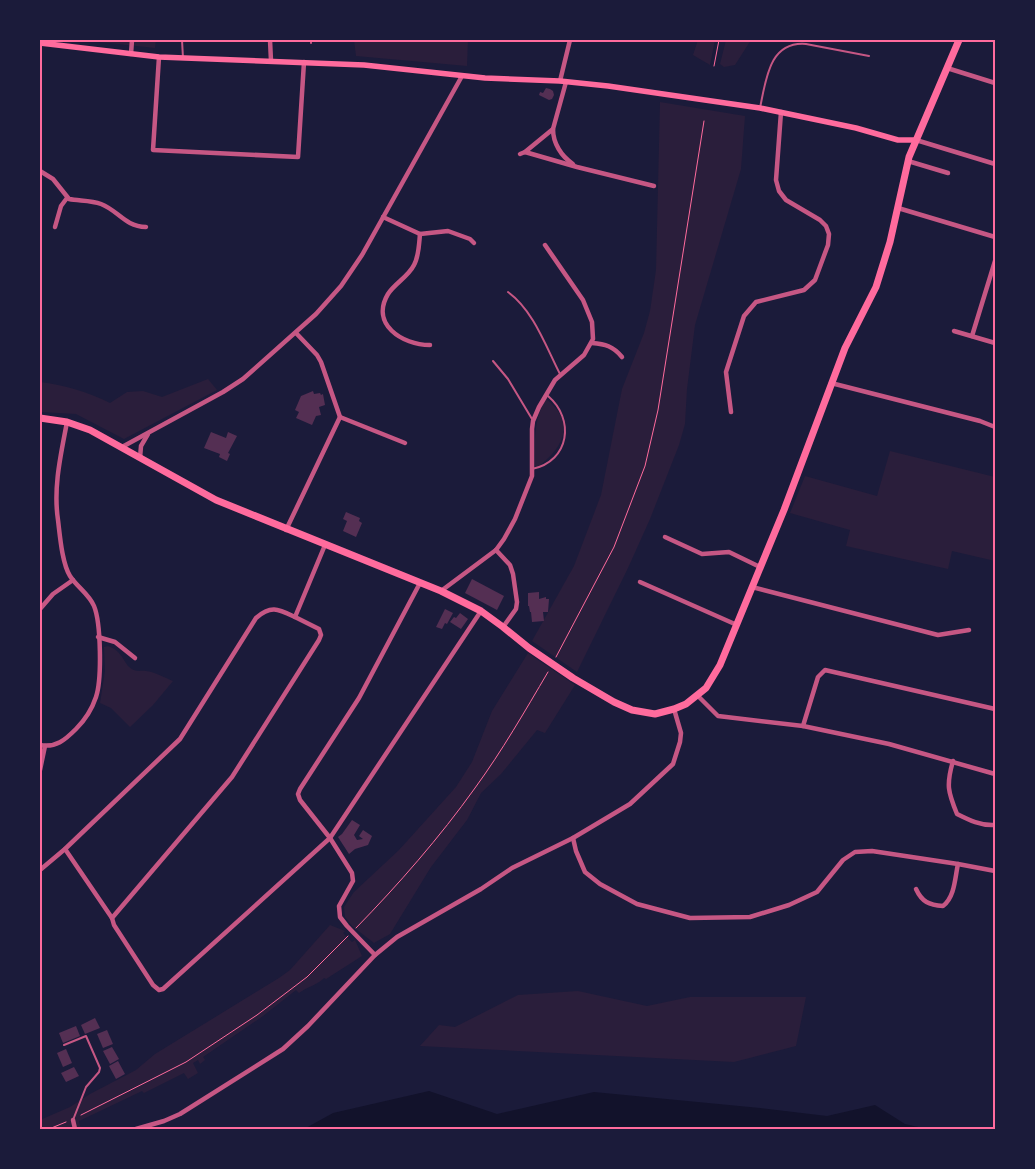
<svg xmlns="http://www.w3.org/2000/svg" width="1035" height="1169" font-family="'Titillium Web',sans-serif">
<style>
.green{fill:#2a1e3b}
.water{fill:#12122b}
.building{fill:#542f53}
.lines{fill:none;stroke-linecap:round;stroke-linejoin:round}
.path{stroke:#ff6b9d;stroke-width:1}
.service{stroke:#c65784;stroke-width:2}
.minor{stroke:#c65784;stroke-width:4.5}
.secondary{stroke:#ff6b9d;stroke-width:5.5}
.trunk{stroke:#ff6b9d;stroke-width:7}
.neatline{fill:none;stroke:#ff6b9d;stroke-width:2}
</style>
<rect width="100%" height="100%" fill="#1b1b3a"/>
<g class="green">
<polygon points="81,40 156,40 155,48"/>
<polygon points="354,40 468,40 467,66 356,56"/>
<polygon points="698,40 715,40 710,65 693,55"/>
<polygon points="726,40 751,40 735,65 724,67 720,64"/>
<polygon points="660,102 745,116 741,169 695,325 687,389 685,424 679,445 650,519 628,568 577,672 532,641 574,566 601,495 622,389 644,333 650,311 656,270"/>
<path d="M208,379l9,11 -93,49 -48,-25 -36,-2v-30c24,3 48,10 70,21l17,-11 16,-1 19,6z"/>
<path d="M546,399c30,23 18,48 -7,67h-4c0,-24 -2,-46 11,-67z"/>
<polygon points="890,451 995,477 995,561 952,551 948,569 846,546 850,530 790,513 805,476 877,496"/>
<path d="M108,646c17,6 15,20 26,24 4,2 8,0 12,1 9,1 19,7 27,10l-20,24 -23,22 -19,-19 -11,-5 5,-32 -1,-24z"/>
<polygon points="528,653 575,685 545,733 537,730 501,774 481,793 467,820 431,867 390,934 374,943 352,926 345,917 344,907 354,892 399,850 456,787 472,762 492,711"/>
<path d="M330,925l15,6 -2,2 9,9 3,-2 7,16 -36,23 -2,-1c-7,7 -17,9 -25,15l-3,-3 -33,26 -60,41 2,3 -5,4 -2,-4 -5,3 5,10 -10,6 -4,-6 -40,20 -2,-2 -63,30 2,8h-41v-9l30,-13 20,-13 46,-24 19,-16 124,-76 11,-8z"/>
<polygon points="578,991 647,1006 690,997 806,997 796,1046 734,1062 420,1046 439,1025 455,1027 518,995"/>
</g>
<polygon class="water" points="429,1091 497,1114 594,1092 760,1108 827,1116 875,1105 905,1124 927,1129 304,1129 333,1113"/>
<g class="building">
<polygon points="546,88 550,89 553,91 554,95 552,99 549,100 539,95 540,92 543,93"/>
<polygon points="313,391 314,394 320,393 321,395 323,394 325,405 319,407 321,415 316,416 312,425 296,418 299,412 295,410 301,396"/>
<polygon points="211,432 226,438 228,432 237,436 228,453 230,454 227,461 219,457 220,454 204,448"/>
<polygon points="346,512 360,518 359,521 362,523 356,537 343,531 347,521 343,519"/>
<polygon points="472,579 504,596 497,610 465,593"/>
<polygon points="539,592 539,599 546,597 546,599 549,599 548,612 543,612 544,621 532,622 531,612 530,612 529,606 528,606 528,593"/>
<polygon points="445,609 453,613 447,624 445,623 442,629 436,627"/>
<polygon points="460,613 468,619 461,629 450,622 454,617 456,618"/>
<polygon points="352,820 360,825 354,835 357,840 363,839 359,836 363,830 372,836 368,845 355,849 349,854 338,837 342,834"/>
<polygon points="95,1018 100,1028 85,1034 81,1025"/>
<polygon points="76,1026 80,1036 63,1043 59,1033"/>
<polygon points="107,1030 113,1044 103,1048 97,1034"/>
<polygon points="112,1047 119,1059 110,1064 103,1051"/>
<polygon points="66,1049 72,1063 63,1067 57,1053"/>
<polygon points="118,1061 125,1074 116,1079 109,1066"/>
<polygon points="74,1067 79,1076 66,1082 61,1073"/>
</g>
<g class="lines">
<g class="path">
<polyline points="714,66 719,40"/>
<polyline points="556,657 614,547 645,466 658,410 704,121"/>
<path d="M356,928c42,-43 84,-91 119,-140 27,-37 50,-77 73,-116"/>
<polyline points="81,1115 186,1062 257,1015 307,977 348,936"/>
<polyline points="49,1129 66,1122"/>
</g>
<g class="service">
<polyline points="182,40 183,58"/>
<polyline points="311,43 311,40"/>
<path d="M760,108c6,-28 9,-67 46,-64l63,12"/>
<path d="M508,292c26,19 38,55 52,82"/>
<polyline points="493,361 508,379 532,419"/>
<path d="M532,469c38,-8 43,-50 16,-73"/>
<polyline points="64,1045 86,1036 100,1068 99,1072 86,1087 73,1120"/>
</g>
<g class="minor">
<polyline points="270,40 271,61"/>
<polyline points="131,54 132,40"/>
<polyline points="159,57 153,150 298,157 304,62"/>
<polyline points="947,68 995,83"/>
<polyline points="560,81 570,40"/>
<path d="M566,82l-13,47c0,14 8,27 20,35"/>
<polyline points="916,140 995,164"/>
<polyline points="525,152 553,129"/>
<polyline points="520,154 525,152 577,167 654,186"/>
<polyline points="908,161 948,173"/>
<path d="M40,171l13,8 16,20c10,2 22,1 32,5 18,7 23,22 45,23"/>
<polyline points="898,208 995,237"/>
<polyline points="383,217 420,234 448,231 470,239 474,243"/>
<polyline points="55,227 61,206 67,198"/>
<path d="M420,234c-1,10 -1,22 -6,31 -6,12 -19,18 -26,29 -18,30 14,51 42,51"/>
<polyline points="954,331 995,343"/>
<polyline points="972,336 995,261"/>
<path d="M592,343c13,1 21,3 30,14"/>
<polyline points="831,383 980,421 995,427"/>
<polyline points="731,412 726,372 744,316 756,302 804,290 815,280 828,245 829,234 826,226 820,220 786,200 779,191 776,180 781,112"/>
<polyline points="340,417 405,443"/>
<polyline points="122,447 223,392 243,379 316,314 341,286 362,255 462,76"/>
<polyline points="140,458 141,446 148,434"/>
<polyline points="286,530 340,417 321,362 317,355 296,333"/>
<polyline points="665,537 702,554 729,552 760,567"/>
<polyline points="496,550 510,565 513,574 517,602 516,609 503,627"/>
<polyline points="640,582 737,625"/>
<polyline points="752,587 938,635 969,630"/>
<polyline points="441,591 496,550 504,539 515,519 532,476 532,429 533,421 539,407 555,380 584,355 593,339 592,322 583,300 545,245"/>
<polyline points="40,609 53,594 73,580"/>
<polyline points="98,637 115,642 135,658"/>
<polyline points="698,696 718,716 803,726 889,744 995,774"/>
<polyline points="803,726 818,677 825,670 995,709"/>
<path d="M40,745c16,3 25,-5 36,-16 9,-9 16,-20 20,-32 6,-18 5,-74 -2,-91 -5,-12 -17,-19 -24,-30 -8,-13 -10,-40 -12,-56 -5,-33 3,-66 9,-98"/>
<path d="M953,761c-7,24 -5,31 4,53 12,6 24,12 38,11"/>
<polyline points="40,770 45,746"/>
<polyline points="573,838 576,851 585,872 600,884 637,904 690,918 750,917 789,905 817,892 843,860 855,852 872,851 958,864 995,871"/>
<polyline points="65,849 112,918 114,925 153,985 159,990 163,989 330,838 481,611"/>
<path d="M40,870l25,-21 115,-110 76,-121c15,-13 22,-9 39,-1l30,-72"/>
<path d="M916,889c6,13 13,16 27,17 12,-9 12,-29 15,-42"/>
<polyline points="112,918 232,777 319,640 321,635 319,629 295,617"/>
<polyline points="375,955 347,926 340,917 339,906 353,881 352,873 330,838 300,800 298,794 300,789 359,698 420,583"/>
<polyline points="73,1120 75,1129"/>
<polyline points="136,1129 164,1121 180,1114 283,1049 308,1026 375,955 397,937 481,889 512,868 573,838 630,804 673,764 680,742 681,733 674,709"/>
</g>
<polyline class="secondary" points="40,43 159,57 364,65 485,78 560,81 608,86 760,108 856,128 898,140 916,140"/>
<polyline class="trunk" points="40,418 67,422 90,430 216,500 441,591 481,611 503,627 529,648 573,678 614,702 632,710 655,714 674,709 686,704 706,688 720,665 784,510 845,348 876,287 890,242 909,157 959,40"/>
</g>
<rect width="1035" height="1169" fill="none" stroke="#1b1b3a" stroke-width="82"/>
<rect x="41" y="41" width="953" height="1087" class="neatline"/>
</svg>
